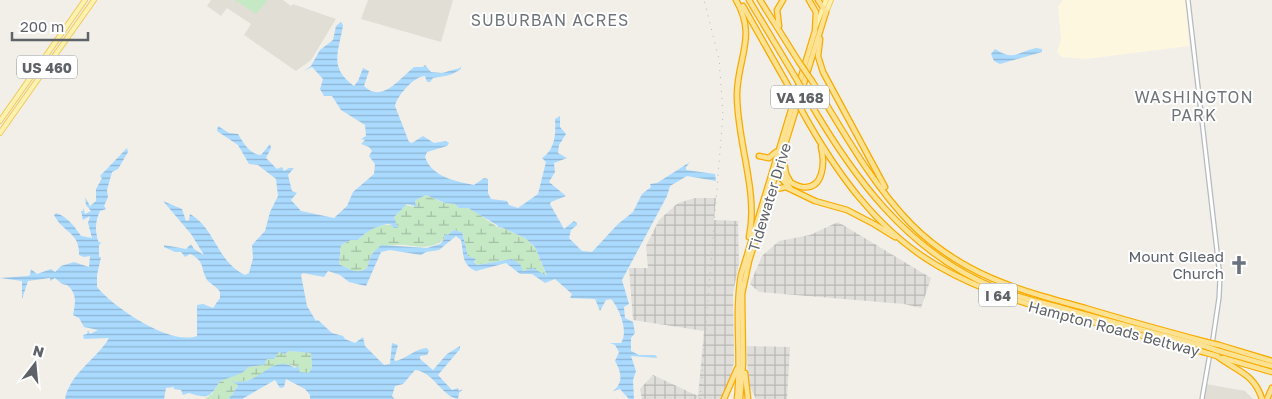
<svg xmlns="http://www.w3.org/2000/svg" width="1272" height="399" font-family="'Golos Text',sans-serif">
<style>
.commercial{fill:#fef7e0}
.industrial{fill:url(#industrial-grid)}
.education{fill:#e1ded6}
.wetland{fill:url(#wetland-marsh)}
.garden{fill:#c5e8c5}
.water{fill:url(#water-rules);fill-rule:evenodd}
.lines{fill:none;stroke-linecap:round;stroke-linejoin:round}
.secondary-casing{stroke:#b6babf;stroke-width:5.5}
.primary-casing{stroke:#f2c960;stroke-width:6}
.highway-casing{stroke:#f9ab00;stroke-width:7}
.secondary{stroke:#fff;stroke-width:3}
.primary{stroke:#fff2af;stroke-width:4}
.highway{stroke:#fde293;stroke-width:4.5}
.rail{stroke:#b6b7b8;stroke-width:1;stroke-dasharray:1 6;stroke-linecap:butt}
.highway-bridge-casing{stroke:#f9ab00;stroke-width:7;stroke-linecap:butt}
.highway-bridge{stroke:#fde293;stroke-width:4.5}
.labels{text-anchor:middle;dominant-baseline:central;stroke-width:4;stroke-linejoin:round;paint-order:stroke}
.shield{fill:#fff;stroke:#8f9295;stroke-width:1}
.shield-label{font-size:14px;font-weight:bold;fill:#5f6368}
.street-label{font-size:15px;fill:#5f6368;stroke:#fff}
.worship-label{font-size:15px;fill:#5b616d;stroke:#fff;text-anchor:end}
.neighbourhood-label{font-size:16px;letter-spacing:1px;fill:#70757a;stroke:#fff}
</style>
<defs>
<pattern id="industrial-grid" width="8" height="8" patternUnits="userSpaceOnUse" patternTransform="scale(1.25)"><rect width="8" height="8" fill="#e0deda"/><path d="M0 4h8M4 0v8" fill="none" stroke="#b9b8b5"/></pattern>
<pattern id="wetland-marsh" width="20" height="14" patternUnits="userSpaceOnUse" patternTransform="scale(1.25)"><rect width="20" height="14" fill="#c5e8c5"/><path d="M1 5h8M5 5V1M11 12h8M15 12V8" fill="none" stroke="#a3c0a4"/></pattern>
<pattern id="water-rules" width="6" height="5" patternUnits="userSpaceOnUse" patternTransform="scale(1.25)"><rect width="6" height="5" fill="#aadaff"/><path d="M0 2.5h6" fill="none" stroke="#8eb4d2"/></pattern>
</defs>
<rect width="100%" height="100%" fill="#f1efe8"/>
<polygon class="commercial" points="1063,0 1186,0 1189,46 1086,59 1062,57 1057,52 1061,40 1058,6"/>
<g class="industrial">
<polygon points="695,198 716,198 714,220 738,221 739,263 733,293 734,362 729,383 722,399 642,399 640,389 653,375 698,396 704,331 633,320 629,268 648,268 646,246 659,220 678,203"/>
<polygon points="838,222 931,278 921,308 904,304 759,292 750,284 762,256 779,241 810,235"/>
<polygon points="747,346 790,347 787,399 756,399 748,383"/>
</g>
<g class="education">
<polygon points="211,0 283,0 291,6 293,4 336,19 311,60 296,71 244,35 251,24 227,8 221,16 207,6"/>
<polygon points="368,0 453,0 441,42 361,19"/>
<polygon points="1206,384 1245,391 1253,399 1203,399"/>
</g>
<g class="wetland">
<path d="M426,195l18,8 11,1 4,4 6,-1 9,4 26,18 1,-2 24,11 10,9 12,30c-9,-4 -13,-11 -24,-6l-11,-12 -35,6 -2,-2 1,-4 -8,-3 -6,-24 -9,-2c-15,17 -23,19 -47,15 -8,-1 -17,1 -25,1l-10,9 -4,13c-11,7 -18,1 -28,-4l2,-19 10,-5h7c8,-10 27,-20 39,-12l-3,-11 12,-12 8,2 2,-7z"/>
<path d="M289,351l22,2 1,14 -3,6 -7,1c-2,-2 -3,-4 -5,-6 -21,-15 -38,17 -63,14l4,2 -8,15h-25l7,-5 8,-13 25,-10 3,-4c10,-1 14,0 20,-9l5,1 6,-7 7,2z"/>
</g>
<polygon class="garden" points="235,0 268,0 256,14"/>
<g class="water">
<path d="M341,22l2,3c-4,27 -15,42 11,61l4,-5 5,-13 6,3 -5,15c18,18 36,-8 50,-19h9l2,-2 6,7 11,1 18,-5 1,-2v3c-10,7 -16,7 -28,9l-3,4h-3l-2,-6c-11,0 -28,20 -30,30l14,36 3,1 11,-7 11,7 12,-2 3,2 -2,3 -20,6 -2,5c7,20 30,24 49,28l10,-7 4,1v14l3,6 16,2 2,4 9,3 20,-14 8,-32 -4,-4c13,-9 14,-23 13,-39l5,-3v11l6,7 -7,11 -1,8 9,5 -13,5 1,9 -6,10 17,14 -15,6 -1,2 14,25 10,-8 3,2v2l-6,5 -2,8 13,13 10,1 26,-28 15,-12 9,-18 9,-7 -1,-3 7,-1 33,-21 -4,5v3l29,4 1,7 -29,-5 -17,10 -3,10 -45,84 7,24 -5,3 1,11 8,4 2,11 -4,5v13l8,4h16l3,3 -27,-2 5,15 -3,9 1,19h-5l-9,-10 -7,2c11,-8 8,-20 2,-30l4,-9 -4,-7 -5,-2h11c8,-12 -2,-35 -10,-44l-5,1 -6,11 -5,-12 -25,-1 2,-4 -17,-15 -10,4 -13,-9h-12l-14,-11 -30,8c-15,-6 -12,-18 -15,-31l-5,-4 -17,14 -13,2 -5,3 -31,-5 -9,2 -15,34 -17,-4 -9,-7 -12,-4 -4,6 -21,-4 -2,2 6,31 9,15 2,-1 14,13 11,3 2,3 10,4 8,-6 2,9 19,19 6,-1 2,-21 6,2 -4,15 2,1c12,-3 18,-12 31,-13l2,3 -2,4 -7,1v3l13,11 14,-16 13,-8v3l-22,26 14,15 6,-2 1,3 4,-2 -4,4 -1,6c-17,-3 -24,-27 -43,-29l-12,14 -8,2 -3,10 3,3h-85v-4l-5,-6 -19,-10 -2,8 -4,1 -5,-8 -33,19h-14l4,-4 6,-10 -7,-4c29,7 40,-29 64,-13l3,-2 2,6 9,1 3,-6 -1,-14 -22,-2 -4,3 -6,-2 -5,7h-7l-3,6 -16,2 -3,4c-9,5 -17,7 -25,10 -10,17 -12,18 -31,12l-6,2 -2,-5 -7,-1v-2l-8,1 -2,11h-99c5,-26 33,-41 44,-61l-25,1 -1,-4 4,-1 1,-4 2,4 8,-4 -14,-3 -5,-9 -6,-3c2,-11 5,-21 -6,-30l-5,-1 -7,-6 -5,3v-3l-22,3 -6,18v-18l-22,-3 28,-2 2,-1 1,-6 6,5 14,-5 4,3 6,-6 13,-4 15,5 1,-11 -6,1 -5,-2c1,-23 -16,-22 -25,-40l2,-2c12,4 19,14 25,23l11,2 -4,-15 2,-7 -7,4 -2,-9h2v-3l2,6 6,-3 -5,-6 -1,-8 5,9 6,-5v-12l6,-11 -2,-2 27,-28 1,4 -10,17 -6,3 -5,18 1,7 -4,9 2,3 -6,2c-5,11 -5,18 -2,30l3,2 -2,2v12h2l-4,18v12c16,20 73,59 100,49v-31l6,-1 10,4 7,-10v-6c-3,-5 -9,-8 -12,-11 -8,-11 -2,-20 -18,-27l-5,3 -4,-5h-6l-11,-5v-2l22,4 5,-5 3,5 10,6 -13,-21 -28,-33 19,8 4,12 3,-1 1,-6c26,15 27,48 55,61l4,-2 4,-15 -1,-13 13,-14 5,-19 8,-16 -2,-17 -18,-14 -9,-1 -11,-19 -21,-14 1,-5 11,7 9,1c5,9 13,21 23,21l9,-11 1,4 -5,10 11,11 5,-2 2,4 5,-3h5l-6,7 4,16 5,2 -6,7 10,11 33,7 13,-12 6,-14 21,-18 1,-10 -6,-8 3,-5 -3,-4 -8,-3 4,-4 -4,-1 5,-3 -1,-11 -24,-15 -9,-14h-8l-4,-7 3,-10 -11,-12 -8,4 7,-5 9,-16 13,-10 3,-14zM426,195l19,8 10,1 4,4h9l29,17 2,3 2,-1 24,11 10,9 12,29 -14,-8 -10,3 -3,-7 -8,-5 -35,6 -3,-3 2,-3 -8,-3 -6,-24 -9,-2 -5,5 -4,-1 1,4 -5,6 -13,4 -46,-3 -10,10 -4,13c-10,7 -18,1 -28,-4l2,-19 10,-5h7c6,-8 22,-16 32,-16l4,4h4l-4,-11 13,-13 11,3 -3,-4 1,-3z"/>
<path d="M1036,48l6,1v3l-42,12 -6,-3 -3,-7 4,-5c19,12 20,4 41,-1z"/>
</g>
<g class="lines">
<g class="secondary-casing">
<g id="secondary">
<polyline points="1188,0 1220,277 1219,298 1212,345"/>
<polyline points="1202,399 1210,353"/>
</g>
</g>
<g class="primary-casing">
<g id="primary">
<polyline points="826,12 831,0"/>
<polyline points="816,26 826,0"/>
<polyline points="0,121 85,0"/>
<polyline points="0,133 94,0"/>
</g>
</g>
<g class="highway-casing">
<g id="highway">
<path d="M736,0c21,36 2,57 1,93 -1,46 22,99 12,144"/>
<polyline points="749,0 794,75"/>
<polyline points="760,0 799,62"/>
<polyline points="743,6 790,89"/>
<polyline points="779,26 777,10 783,0"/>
<polyline points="820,39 818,56 823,72 885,187"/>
<path d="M812,81c30,48 59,102 99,143 51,51 107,66 174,84 40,12 80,23 121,34"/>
<path d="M808,99c45,78 99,152 185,188 25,11 53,16 79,24 44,12 88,24 132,35"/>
<path d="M802,111c33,60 75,120 136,155 45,26 91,39 141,52 42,12 83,23 124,34"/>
<polyline points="783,155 786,174 790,181"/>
<polyline points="759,156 769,158 776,152"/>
<path d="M774,171c9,6 17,14 28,16 22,3 23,-25 19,-40"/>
<polyline points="777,174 790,188"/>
<polyline points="771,196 776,189 786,187 815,201 847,210 874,224 895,237"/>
<polyline points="1219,345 1272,361"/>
<polyline points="1219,351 1272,366"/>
<path d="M1217,356c19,15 37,17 45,43"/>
<polyline points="1223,358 1272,372"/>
<polyline points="745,373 748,399"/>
<polyline points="724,399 737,369"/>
<path d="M737,399c5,-41 -3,-83 4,-124l74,-244 1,-19 -7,-12"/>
<polyline points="740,399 743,363 742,294 749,261 826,12 818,0"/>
<polyline points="1267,399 1272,388"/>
</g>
</g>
<use href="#secondary" class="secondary"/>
<use href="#primary" class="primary"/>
<use href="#highway" class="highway"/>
<polyline class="rail" points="700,399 723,114 719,59 704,0"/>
<g class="highway-bridge-casing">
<g id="highway-bridge">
<polyline points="799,62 812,81"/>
<polyline points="794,75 808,99"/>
<polyline points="790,89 802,111"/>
<polyline points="1206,342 1219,345"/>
<polyline points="1204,346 1219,351"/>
<polyline points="1203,352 1217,356"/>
</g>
</g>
<use href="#highway-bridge" class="highway-bridge"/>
</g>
<defs>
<g id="church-bare" transform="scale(1.5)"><path d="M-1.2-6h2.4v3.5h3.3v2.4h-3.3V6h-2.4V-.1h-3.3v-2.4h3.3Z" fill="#6b7280" stroke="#fff" stroke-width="2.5" paint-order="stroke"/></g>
</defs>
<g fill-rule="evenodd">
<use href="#church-bare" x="1239" y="265"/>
</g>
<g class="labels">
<g class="shield">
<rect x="17" y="55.5" width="60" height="23" rx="4"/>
<rect x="771" y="85.5" width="58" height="23" rx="4"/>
<rect x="979" y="283.5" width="38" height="23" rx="4"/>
</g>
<g class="shield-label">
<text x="47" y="67">US 460</text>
<text x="800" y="97">VA 168</text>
<text x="998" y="295">I 64</text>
</g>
<g class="street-label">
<text transform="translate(769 197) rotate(-73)">Tidewater Drive</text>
<text transform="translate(1114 328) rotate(15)">Hampton Roads Beltway</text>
</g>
<g class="worship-label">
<text x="1224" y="256">Mount Gilead<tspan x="1224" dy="17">Church</tspan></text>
</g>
<g class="neighbourhood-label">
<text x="550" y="20">SUBURBAN ACRES</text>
<text x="1194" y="97">WASHINGTON<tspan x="1194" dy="18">PARK</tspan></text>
</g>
</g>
<g transform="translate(35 364) rotate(16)" stroke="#ffffff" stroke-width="4" paint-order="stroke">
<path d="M0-4L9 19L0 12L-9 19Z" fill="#5f6368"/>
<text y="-8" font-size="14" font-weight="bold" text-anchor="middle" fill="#5f6368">N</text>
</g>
<path d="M12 32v8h76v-8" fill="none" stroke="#5f6368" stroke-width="2.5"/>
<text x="20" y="32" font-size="15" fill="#5f6368" stroke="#ffffff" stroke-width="4" paint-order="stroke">200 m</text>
</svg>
